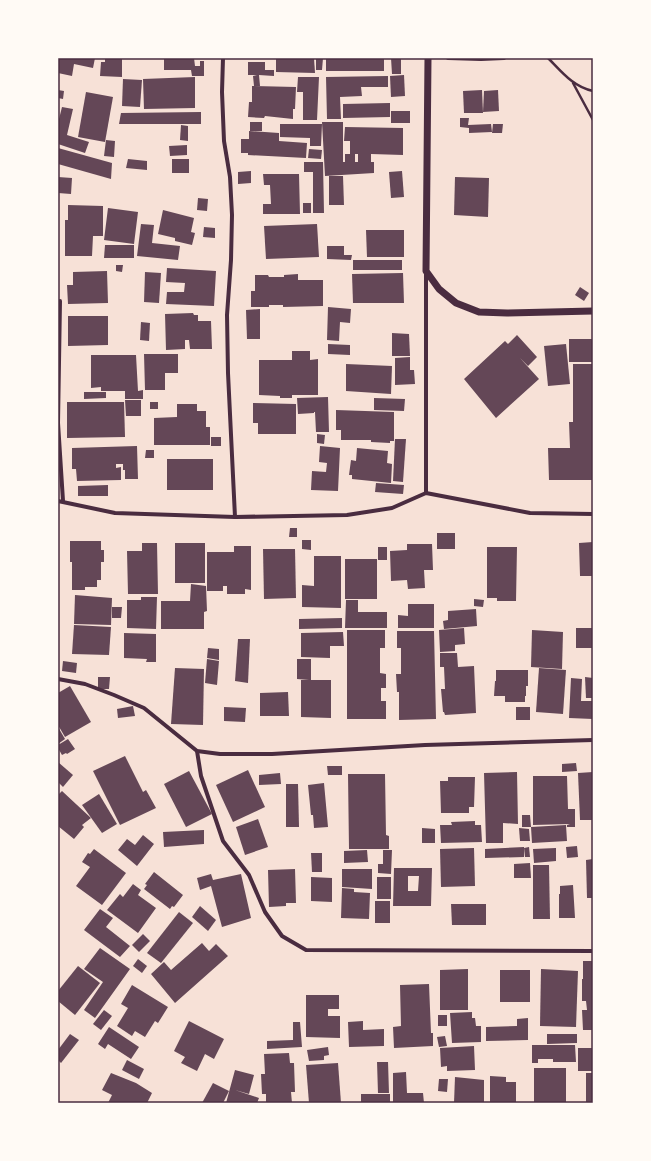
<svg xmlns="http://www.w3.org/2000/svg" width="651" height="1161" font-family="Signika,sans-serif">
<style>
.building{fill:#644757;fill-rule:evenodd}
.lines{fill:none;stroke-linecap:round;stroke-linejoin:round}
.path{stroke:#4a2c40;stroke-width:2.5}
.minor{stroke:#4a2c40;stroke-width:4}
.tertiary{stroke:#4a2c40;stroke-width:7}
.neatline{fill:none;stroke:#4a2c40;stroke-width:1.5}
</style>
<rect width="100%" height="100%" fill="#f7e1d7"/>
<g class="building">
<polygon points="58,58 95,58 93,68 74,64 72,76 58,73"/>
<polygon points="105,58 122,58 122,77 100,76 101,62 105,62"/>
<polygon points="164,58 194,58 195,66 200,66 200,61 204,61 204,76 192,76 191,70 164,70"/>
<polygon points="276,58 314,58 315,73 276,72"/>
<polygon points="316,58 323,58 322,70 316,70"/>
<rect x="326" y="58" width="58" height="13"/>
<polygon points="391,58 401,58 401,74 392,74"/>
<polygon points="248,62 265,62 265,70 274,70 274,76 259,75 260,86 254,86 253,76 257,75 248,75"/>
<polygon points="404,75 405,96 391,97 390,76"/>
<polygon points="388,76 388,87 361,87 362,96 340,97 341,119 327,119 326,77"/>
<polygon points="195,77 195,108 144,109 143,79"/>
<polygon points="298,77 319,77 317,120 303,120 303,92 297,92"/>
<polygon points="123,79 142,80 140,107 122,106"/>
<polygon points="252,86 296,87 295,109 293,109 293,119 265,116 264,118 248,117 249,102 252,102"/>
<polygon points="58,90 64,91 63,99 58,98"/>
<polygon points="482,90 483,113 464,113 463,91"/>
<polygon points="498,90 499,111 483,112 484,91"/>
<polygon points="86,92 113,97 105,142 78,137"/>
<polygon points="390,103 390,117 343,118 343,104"/>
<polygon points="62,107 73,109 67,135 89,142 85,153 58,144 58,123"/>
<rect x="391" y="111" width="19" height="12"/>
<polygon points="201,112 201,124 119,124 121,113"/>
<polygon points="460,118 469,118 468,125 491,124 492,132 469,133 469,128 460,127"/>
<rect x="250" y="122" width="12" height="9"/>
<polygon points="322,122 343,122 343,162 345,162 345,154 355,154 355,162 358,162 358,154 350,154 350,141 344,141 345,127 403,128 403,155 371,154 371,162 374,162 374,173 325,176"/>
<polygon points="280,124 322,124 321,146 310,146 310,138 280,137"/>
<polygon points="493,124 503,124 502,133 492,133"/>
<polygon points="181,125 188,126 188,141 180,140"/>
<polygon points="249,131 279,133 279,141 307,143 306,158 248,155 248,153 241,153 241,139 249,139"/>
<polygon points="106,140 115,141 114,157 104,156"/>
<polygon points="187,145 187,155 170,156 169,146"/>
<polygon points="58,148 112,163 111,179 58,164"/>
<polygon points="309,149 322,150 321,159 308,158"/>
<polygon points="128,159 147,161 147,170 126,168"/>
<rect x="172" y="159" width="17" height="14"/>
<polygon points="304,162 323,162 324,213 313,213 313,172 304,172"/>
<polygon points="251,171 251,183 238,184 238,172"/>
<polygon points="402,171 404,197 391,198 389,172"/>
<polygon points="263,174 299,174 300,214 263,214 263,204 271,204 270,185 264,185"/>
<polygon points="329,176 343,176 344,205 329,205"/>
<polygon points="58,177 72,178 71,194 58,193"/>
<polygon points="455,177 489,178 488,217 454,215"/>
<polygon points="198,198 208,199 207,211 197,210"/>
<rect x="303" y="203" width="8" height="10"/>
<polygon points="68,205 103,206 103,236 93,236 92,256 65,256 65,220 68,220"/>
<polygon points="108,208 138,212 134,244 104,240"/>
<polygon points="163,210 194,218 191,232 195,233 192,245 175,241 175,238 158,234"/>
<polygon points="141,224 154,225 152,243 180,246 178,260 137,256"/>
<polygon points="317,224 319,257 266,259 264,226"/>
<polygon points="204,227 215,228 215,238 203,237"/>
<polygon points="366,230 404,230 404,257 367,257"/>
<polygon points="105,245 134,245 134,258 104,258"/>
<polygon points="327,246 344,246 344,255 352,255 351,260 327,259"/>
<rect x="353" y="260" width="49" height="10"/>
<polygon points="116,265 123,265 122,272 116,271"/>
<polygon points="167,268 216,271 214,306 166,304 167,292 184,292 185,283 166,282"/>
<polygon points="107,271 108,303 68,304 67,285 73,285 73,272"/>
<polygon points="145,272 161,273 159,303 144,302"/>
<polygon points="403,273 404,303 353,303 352,274"/>
<polygon points="298,274 298,280 323,280 323,306 283,307 283,305 269,305 269,307 251,307 251,291 255,291 255,275 268,275 269,277 284,277 284,275"/>
<polygon points="580,287 589,293 584,301 575,295"/>
<polygon points="328,307 351,309 350,323 340,322 339,341 327,340"/>
<polygon points="260,309 260,339 247,339 246,310"/>
<polygon points="193,313 194,315 198,315 198,321 211,321 212,349 190,349 189,340 185,340 185,349 166,350 165,314"/>
<polygon points="68,316 108,316 108,345 68,346"/>
<polygon points="141,322 150,323 149,341 140,340"/>
<polygon points="392,333 409,334 410,356 392,356"/>
<polygon points="517,335 537,357 528,366 520,358 539,379 496,418 464,379 505,341 508,344"/>
<rect x="569" y="339" width="24" height="23"/>
<polygon points="328,344 350,345 350,355 328,354"/>
<polygon points="566,344 570,384 548,386 544,346"/>
<polygon points="292,351 310,351 310,360 318,359 318,395 292,395 292,398 280,398 280,396 259,395 259,360 292,360"/>
<polygon points="144,354 178,354 178,373 165,373 165,390 145,390"/>
<polygon points="91,355 136,355 138,391 143,390 143,399 125,399 125,391 101,391 101,387 91,388"/>
<polygon points="410,357 410,370 414,370 415,384 395,385 395,358"/>
<polygon points="346,364 392,366 391,394 346,391"/>
<polygon points="573,364 593,364 593,480 549,480 548,448 570,448 569,422 573,422"/>
<polygon points="84,392 106,392 106,398 84,399"/>
<polygon points="328,397 329,432 316,432 315,412 314,412 314,413 298,414 297,398"/>
<polygon points="374,398 405,399 404,411 374,410"/>
<polygon points="125,400 141,400 141,416 126,416"/>
<polygon points="67,402 124,402 125,437 67,438"/>
<rect x="150" y="402" width="8" height="7"/>
<polygon points="253,403 296,404 296,434 258,434 258,423 253,423"/>
<polygon points="177,404 197,404 197,411 206,411 206,427 210,427 210,445 154,445 154,418 177,417"/>
<polygon points="336,410 394,412 394,441 390,441 390,443 371,442 371,440 341,440 341,430 336,430"/>
<polygon points="317,434 325,435 324,444 317,443"/>
<rect x="211" y="437" width="10" height="9"/>
<polygon points="395,439 406,439 403,482 393,481"/>
<polygon points="137,446 138,479 125,479 125,470 123,470 123,464 116,464 116,468 121,467 121,480 77,481 76,469 72,469 72,448"/>
<polygon points="320,446 340,448 338,491 311,490 312,471 326,472 327,463 319,462"/>
<polygon points="357,448 388,451 387,463 392,464 391,483 352,479 352,475 349,475 351,460 356,461"/>
<polygon points="146,450 154,450 154,458 145,458"/>
<rect x="167" y="459" width="46" height="31"/>
<polygon points="376,483 404,485 403,494 375,492"/>
<polygon points="108,485 108,496 78,496 78,486"/>
<polygon points="290,528 297,528 297,537 289,537"/>
<rect x="437" y="533" width="18" height="16"/>
<polygon points="302,540 311,540 311,550 302,549"/>
<polygon points="70,541 101,541 101,550 104,550 104,562 101,562 101,580 97,580 97,587 85,587 85,590 72,590 72,562 70,562"/>
<polygon points="593,542 593,576 580,576 579,543"/>
<polygon points="142,543 157,543 158,594 128,594 127,551 142,551"/>
<rect x="175" y="543" width="30" height="40"/>
<polygon points="407,544 432,544 433,570 424,570 425,588 408,589 407,580 391,581 390,551 407,550"/>
<polygon points="234,546 251,546 251,590 245,589 245,594 227,594 227,586 223,586 223,591 207,591 207,552 234,552"/>
<rect x="378" y="547" width="9" height="13"/>
<polygon points="487,547 517,547 516,601 497,601 497,598 487,598"/>
<polygon points="263,549 295,549 296,598 264,599"/>
<polygon points="314,556 341,556 341,608 302,607 302,585 314,586"/>
<rect x="345" y="559" width="32" height="40"/>
<polygon points="191,584 206,586 207,611 204,612 204,629 161,629 161,601 190,601"/>
<polygon points="75,595 112,598 111,625 74,624"/>
<polygon points="141,597 157,597 156,629 127,628 127,600 141,600"/>
<polygon points="474,599 484,600 483,607 474,606"/>
<polygon points="346,600 358,600 358,612 387,612 387,628 345,628"/>
<polygon points="408,604 434,604 434,628 398,628 398,615 408,616"/>
<polygon points="112,607 122,607 121,618 112,618"/>
<polygon points="476,609 477,626 444,629 443,621 448,620 448,611"/>
<polygon points="342,618 342,628 299,629 299,619"/>
<polygon points="74,625 111,627 109,655 72,654"/>
<polygon points="464,628 465,644 455,645 455,651 440,652 439,630"/>
<rect x="576" y="628" width="17" height="20"/>
<polygon points="347,630 385,630 385,648 380,648 380,673 386,674 386,688 381,688 381,701 386,701 386,719 347,719"/>
<polygon points="532,630 563,632 562,669 531,667"/>
<polygon points="397,631 434,631 436,719 399,720 399,692 397,692 396,674 401,674 401,648 397,648"/>
<polygon points="343,632 344,646 330,646 330,658 301,657 301,633"/>
<polygon points="124,633 156,634 156,662 146,662 147,659 124,658"/>
<polygon points="238,639 250,639 248,683 235,681"/>
<polygon points="208,648 219,649 219,660 207,658"/>
<polygon points="440,653 457,653 458,667 474,666 476,713 445,715 444,712 443,712 441,689 445,689 444,667 440,667"/>
<polygon points="207,659 219,661 217,685 205,683"/>
<polygon points="297,659 311,659 311,680 331,680 331,718 301,717 301,680 309,680 297,679"/>
<polygon points="63,661 77,663 76,673 62,671"/>
<polygon points="175,668 204,669 203,725 171,724"/>
<polygon points="539,668 566,670 563,714 536,712"/>
<polygon points="496,670 528,670 528,686 526,686 526,696 525,696 525,702 505,702 505,696 494,696 495,681 496,681"/>
<polygon points="98,677 110,677 109,689 98,689"/>
<polygon points="585,677 593,678 593,698 586,698"/>
<polygon points="571,678 582,679 581,701 593,701 593,719 569,718"/>
<polygon points="70,686 91,722 65,737 58,725 58,693"/>
<polygon points="288,692 289,716 260,716 260,693"/>
<polygon points="133,706 135,716 118,718 117,709"/>
<polygon points="224,707 246,708 245,722 224,721"/>
<rect x="516" y="707" width="14" height="13"/>
<polygon points="58,727 65,739 58,744"/>
<polygon points="68,739 75,749 67,754 66,753 62,755 58,748 58,745"/>
<polygon points="125,756 143,792 146,790 156,808 120,825 93,771"/>
<polygon points="58,762 73,775 63,787 58,782"/>
<polygon points="576,763 577,771 562,772 562,764"/>
<polygon points="327,766 342,766 342,775 328,775"/>
<polygon points="248,770 265,807 233,822 216,785"/>
<polygon points="189,771 212,814 186,827 164,784"/>
<polygon points="517,772 518,824 503,823 503,843 486,843 484,773"/>
<polygon points="593,772 593,820 580,820 578,773"/>
<polygon points="280,773 281,784 259,785 259,775"/>
<polygon points="348,774 385,774 386,835 389,836 389,849 349,849"/>
<polygon points="533,776 567,776 568,809 575,809 575,827 567,827 567,825 570,824 533,825"/>
<polygon points="448,777 475,777 474,807 469,807 469,813 441,813 440,781 448,781"/>
<polygon points="324,783 328,827 314,828 313,815 311,815 308,785"/>
<polygon points="286,784 298,784 299,827 286,827"/>
<polygon points="62,791 91,818 82,825 84,827 74,839 58,826 58,795"/>
<polygon points="99,794 117,824 102,833 82,805"/>
<polygon points="522,815 530,815 531,827 522,827"/>
<polygon points="258,819 268,847 245,855 236,827"/>
<polygon points="475,821 475,825 481,825 482,842 441,843 440,825 452,825 451,822"/>
<polygon points="566,825 567,841 532,843 531,827"/>
<polygon points="422,828 435,829 435,843 422,843"/>
<polygon points="519,828 529,829 530,841 520,841"/>
<polygon points="204,830 204,844 164,847 163,832"/>
<polygon points="143,835 154,844 137,866 118,850 127,839 135,845"/>
<polygon points="577,846 578,857 567,858 566,847"/>
<polygon points="524,847 524,857 485,858 485,849"/>
<polygon points="529,847 530,857 525,857 524,848"/>
<polygon points="474,848 475,886 441,887 440,849"/>
<polygon points="556,848 556,861 534,863 533,849"/>
<polygon points="94,849 126,873 102,905 76,886 90,867 82,862 88,853 90,854"/>
<polygon points="367,850 368,862 344,863 344,851"/>
<polygon points="383,850 392,850 391,874 378,873 378,864 383,864"/>
<polygon points="311,853 322,853 322,872 312,872"/>
<polygon points="593,859 593,898 587,898 586,860"/>
<polygon points="530,863 531,878 514,878 514,864"/>
<polygon points="533,865 549,865 550,919 533,919"/>
<path d="M394,868h38l-1,38h-38zM408,876h11l-1,15h-10z"/>
<polygon points="295,869 296,903 286,903 286,906 269,907 268,870"/>
<polygon points="342,869 372,869 372,889 342,887"/>
<polygon points="154,872 183,895 174,907 172,906 170,909 144,889 147,885 145,884"/>
<polygon points="211,874 213,880 241,874 251,918 222,927 211,886 200,890 197,878"/>
<polygon points="311,877 332,878 332,902 311,901"/>
<rect x="377" y="877" width="14" height="22"/>
<polygon points="133,884 141,890 138,895 156,908 138,933 107,910 120,894 123,897"/>
<polygon points="573,885 575,918 559,918 559,894 560,894 560,886"/>
<polygon points="342,888 354,889 354,892 370,893 369,919 341,918"/>
<rect x="375" y="901" width="15" height="22"/>
<polygon points="451,904 486,904 486,925 452,925"/>
<polygon points="200,906 216,920 208,931 192,917"/>
<polygon points="100,909 113,918 106,927 130,946 120,957 84,930"/>
<polygon points="179,912 193,923 161,963 147,953"/>
<polygon points="143,934 150,941 139,952 132,945"/>
<polygon points="202,943 209,951 216,944 228,956 175,1003 151,974 164,962 171,970"/>
<polygon points="100,948 130,969 95,1018 84,1010 103,982 84,969"/>
<polygon points="138,959 147,966 142,973 133,966"/>
<polygon points="583,961 593,961 593,1030 583,1030 582,1010 587,1010 586,1001 582,1001 582,979 583,979"/>
<polygon points="78,966 100,983 75,1015 58,1001 58,991"/>
<polygon points="468,969 468,1010 440,1010 440,970"/>
<polygon points="541,969 578,971 576,1027 540,1026"/>
<rect x="500" y="970" width="30" height="32"/>
<polygon points="429,984 431,1033 433,1033 433,1046 394,1048 393,1027 401,1026 400,985"/>
<polygon points="132,985 168,1007 158,1023 155,1021 145,1037 135,1031 132,1036 117,1026 128,1008 121,1004"/>
<polygon points="306,995 339,995 339,1009 328,1009 328,1016 340,1016 340,1038 306,1037"/>
<polygon points="104,1010 112,1016 101,1030 93,1024"/>
<polygon points="472,1012 472,1018 475,1018 476,1026 481,1026 481,1042 452,1043 450,1013"/>
<rect x="438" y="1015" width="9" height="11"/>
<polygon points="528,1018 528,1040 486,1041 486,1027 517,1026 517,1019"/>
<polygon points="189,1021 224,1039 214,1059 205,1054 197,1071 181,1063 185,1057 174,1051"/>
<polygon points="363,1021 363,1030 384,1029 384,1046 349,1047 348,1022"/>
<polygon points="293,1022 300,1022 302,1047 267,1049 267,1041 293,1040"/>
<polygon points="109,1027 139,1047 131,1059 108,1044 105,1049 98,1044"/>
<polygon points="70,1034 79,1040 61,1063 58,1060 58,1050"/>
<polygon points="547,1034 577,1034 577,1043 547,1044"/>
<polygon points="445,1036 447,1046 439,1047 437,1037"/>
<polygon points="532,1045 575,1045 576,1062 553,1062 553,1059 538,1059 538,1063 532,1063"/>
<polygon points="474,1046 475,1070 447,1071 447,1066 441,1067 440,1048"/>
<polygon points="328,1047 329,1055 324,1056 324,1060 309,1061 307,1050"/>
<rect x="578" y="1048" width="14" height="23"/>
<polygon points="289,1053 290,1063 294,1063 295,1092 291,1092 292,1103 266,1103 266,1094 262,1094 261,1074 265,1074 264,1054"/>
<polygon points="127,1060 144,1069 139,1079 122,1070"/>
<polygon points="377,1062 388,1062 389,1093 378,1093"/>
<polygon points="338,1063 341,1103 309,1103 306,1065"/>
<rect x="534" y="1068" width="32" height="35"/>
<polygon points="235,1070 254,1075 249,1094 235,1090 259,1098 257,1103 226,1103"/>
<polygon points="406,1072 407,1093 423,1093 424,1103 393,1103 393,1073"/>
<polygon points="111,1073 136,1083 152,1093 147,1103 108,1103 112,1095 102,1090"/>
<rect x="586" y="1073" width="7" height="30"/>
<polygon points="490,1076 506,1077 506,1082 516,1082 516,1103 490,1103"/>
<polygon points="455,1077 484,1080 484,1103 454,1103"/>
<polygon points="439,1079 448,1079 447,1092 438,1091"/>
<polygon points="213,1083 229,1091 223,1103 202,1103"/>
<rect x="361" y="1094" width="29" height="9"/>
</g>
<g class="lines">
<g class="path">
<path d="M548,58c13,13 25,29 45,33"/>
<polyline points="573,83 593,120"/>
</g>
<g class="minor">
<polyline points="223,58 222,92 224,141 230,177 232,215 231,260 227,315 228,373 235,517"/>
<polyline points="448,58 481,59 504,58"/>
<polyline points="426,272 426,493"/>
<polyline points="60,301 58,423 63,501"/>
<polyline points="58,501 115,513 235,517 347,515 392,508 426,493 530,513 593,514"/>
<polyline points="58,679 85,684 114,695 144,708 197,751 220,754 272,754 425,745 593,740"/>
<polyline points="197,751 201,776 223,841 249,875 265,912 282,936 306,950 593,951"/>
</g>
<polyline class="tertiary" points="428,58 426,271 439,289 456,303 479,312 507,313 593,311"/>
</g>
<rect width="651" height="1161" fill="none" stroke="#fffaf5" stroke-width="118"/>
<rect x="59" y="59" width="533" height="1043" class="neatline"/>
</svg>
